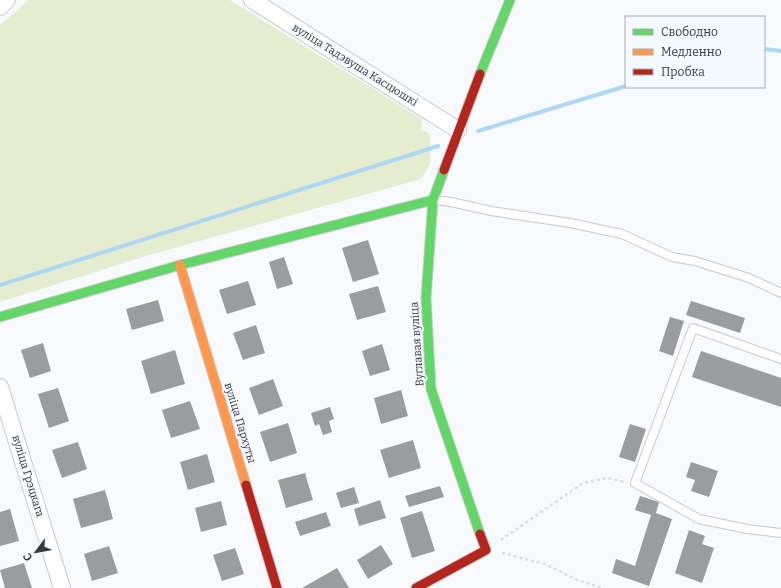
<svg xmlns="http://www.w3.org/2000/svg" width="781" height="588" font-family="Bitter,serif">
<style>
.green{fill:#e6ecd0}
.lines{fill:none;stroke-linecap:round;stroke-linejoin:round}
.stream{stroke:#add8f3;stroke-width:4}
.building{fill:#9a9c9e}
.lane-casing{stroke:#c7c9cb;stroke-width:10}
.street-casing{stroke:#c7c9cb;stroke-width:18}
.fast-casing{stroke:#c7c9cb;stroke-width:11}
.slow-casing{stroke:#c7c9cb;stroke-width:11}
.jam-casing{stroke:#c7c9cb;stroke-width:11}
.path{stroke:#ddddde;stroke-width:2.5;stroke-dasharray:3 3;stroke-linecap:butt}
.lane{stroke:#fefeff;stroke-width:8}
.street{stroke:#fefeff;stroke-width:16}
.fast{stroke:#63d668;stroke-width:9}
.slow{stroke:#ff974d;stroke-width:9}
.jam{stroke:#b3261e;stroke-width:9}
.labels{text-anchor:middle;dominant-baseline:central;stroke-width:4;stroke-linejoin:round;paint-order:stroke}
.street-label{font-size:11px;fill:#383a3d;stroke:#f4f9ff}
</style>
<rect width="100%" height="100%" fill="#f7f9fc"/>
<polygon class="green" points="27,0 230,0 422,119 421,129 430,134 430,164 421,179 146,256 0,302 0,25 24,4"/>
<g class="lines">
<g class="stream">
<polyline points="764,49 781,51"/>
<polyline points="478,131 626,86"/>
<polyline points="0,285 438,146"/>
</g>
</g>
<g class="building">
<polygon points="368,240 379,274 353,282 342,248"/>
<polygon points="284,257 293,284 277,289 269,262"/>
<polygon points="248,281 256,305 227,314 219,290"/>
<polygon points="378,286 386,312 357,320 349,294"/>
<polygon points="158,300 164,321 132,330 126,309"/>
<polygon points="691,301 745,318 740,333 686,315"/>
<polygon points="670,317 684,321 673,356 659,351"/>
<polygon points="256,325 265,353 243,360 233,333"/>
<polygon points="43,343 51,371 30,378 21,350"/>
<polygon points="382,344 390,370 370,376 362,351"/>
<polygon points="175,350 185,384 151,394 141,361"/>
<polygon points="701,351 781,378 781,407 692,377"/>
<polygon points="273,379 283,406 259,415 249,388"/>
<polygon points="58,388 69,421 49,428 38,394"/>
<polygon points="401,390 408,416 381,424 374,398"/>
<polygon points="190,401 200,429 171,438 162,410"/>
<polygon points="330,407 334,419 329,421 332,432 323,435 319,424 315,426 311,413"/>
<polygon points="288,423 297,453 270,462 260,432"/>
<polygon points="630,424 646,429 635,462 619,457"/>
<polygon points="413,440 421,468 389,478 380,450"/>
<polygon points="78,442 87,469 62,478 52,450"/>
<polygon points="207,454 215,482 188,490 180,462"/>
<polygon points="691,462 718,471 709,497 691,491 695,480 686,477"/>
<polygon points="305,473 313,500 286,508 278,480"/>
<polygon points="440,486 444,497 409,507 405,496"/>
<polygon points="354,487 359,503 341,508 336,493"/>
<polygon points="105,490 113,519 81,528 73,499"/>
<polygon points="640,496 659,502 656,513 672,519 649,586 612,573 616,559 635,566 651,515 635,510"/>
<polygon points="380,500 386,518 359,526 354,509"/>
<polygon points="221,501 227,525 201,532 195,508"/>
<polygon points="10,509 19,541 0,546 0,512"/>
<polygon points="422,511 435,551 412,558 400,518"/>
<polygon points="326,512 331,526 300,536 295,522"/>
<polygon points="689,530 705,536 702,544 714,548 702,583 675,573"/>
<polygon points="381,545 393,564 368,579 357,560"/>
<polygon points="109,546 118,573 92,581 84,554"/>
<polygon points="235,548 244,574 222,581 213,555"/>
<polygon points="24,563 32,588 5,588 0,570"/>
<polygon points="337,568 349,588 302,588"/>
</g>
<g class="lines">
<g class="lane-casing">
<g id="lane">
<polyline points="434,200 451,202 491,211 570,223 622,234 672,257 695,261 749,278 781,293"/>
<polyline points="781,359 693,328 635,483 699,519 747,529 781,533"/>
</g>
</g>
<g class="street-casing">
<g id="street">
<polyline points="252,0 458,130"/>
<polyline points="0,7 7,0"/>
<polyline points="0,387 62,588"/>
</g>
</g>
<g class="fast-casing">
<g id="fast">
<polyline points="480,74 510,0"/>
<polyline points="444,170 433,200 426,298 431,389 480,534"/>
<polyline points="0,317 180,265 433,200"/>
</g>
</g>
<g class="slow-casing">
<polyline id="slow" points="180,265 246,485"/>
</g>
<g class="jam-casing">
<g id="jam">
<polyline points="444,170 480,74"/>
<polyline points="246,485 277,588"/>
<polyline points="416,588 486,550 480,534"/>
</g>
</g>
<g class="path">
<polyline points="501,540 583,483 607,478 625,482"/>
<polyline points="502,553 545,564 577,580 603,588"/>
</g>
<use href="#lane" class="lane"/>
<use href="#street" class="street"/>
<use href="#fast" class="fast"/>
<use href="#slow" class="slow"/>
<use href="#jam" class="jam"/>
</g>
<g class="labels">
<g class="street-label">
<text transform="translate(355 65) rotate(32)">вуліца Тадэвуша Касцюшкі</text>
<text transform="translate(417 344) rotate(-94)">Вуглавая вуліца</text>
<text transform="translate(240 423) rotate(73)">вуліца Пархуты</text>
<text transform="translate(28 476) rotate(73)">вуліца Грэцкага</text>
</g>
</g>
<rect x="625" y="16" width="140" height="72" fill="#f4f9ff" stroke="#a9adb1"/>
<rect x="633" y="29" width="20" height="6" fill="#63d668" stroke="#a9adb1"/>
<text x="661" y="36" font-size="12" fill="#383a3d">Свободно</text>
<rect x="633" y="49" width="20" height="6" fill="#ff974d" stroke="#a9adb1"/>
<text x="661" y="56" font-size="12" fill="#383a3d">Медленно</text>
<rect x="633" y="69" width="20" height="6" fill="#b3261e" stroke="#a9adb1"/>
<text x="661" y="76" font-size="12" fill="#383a3d">Пробка</text>
<g transform="translate(36 552) rotate(238)" stroke="#f4f9ff" stroke-width="3" paint-order="stroke">
<path d="M0-3L7 15L0 10L-7 15Z" fill="#383a3d"/>
<text y="-6" font-size="11" font-weight="bold" text-anchor="middle" fill="#383a3d">С</text>
</g>
</svg>
